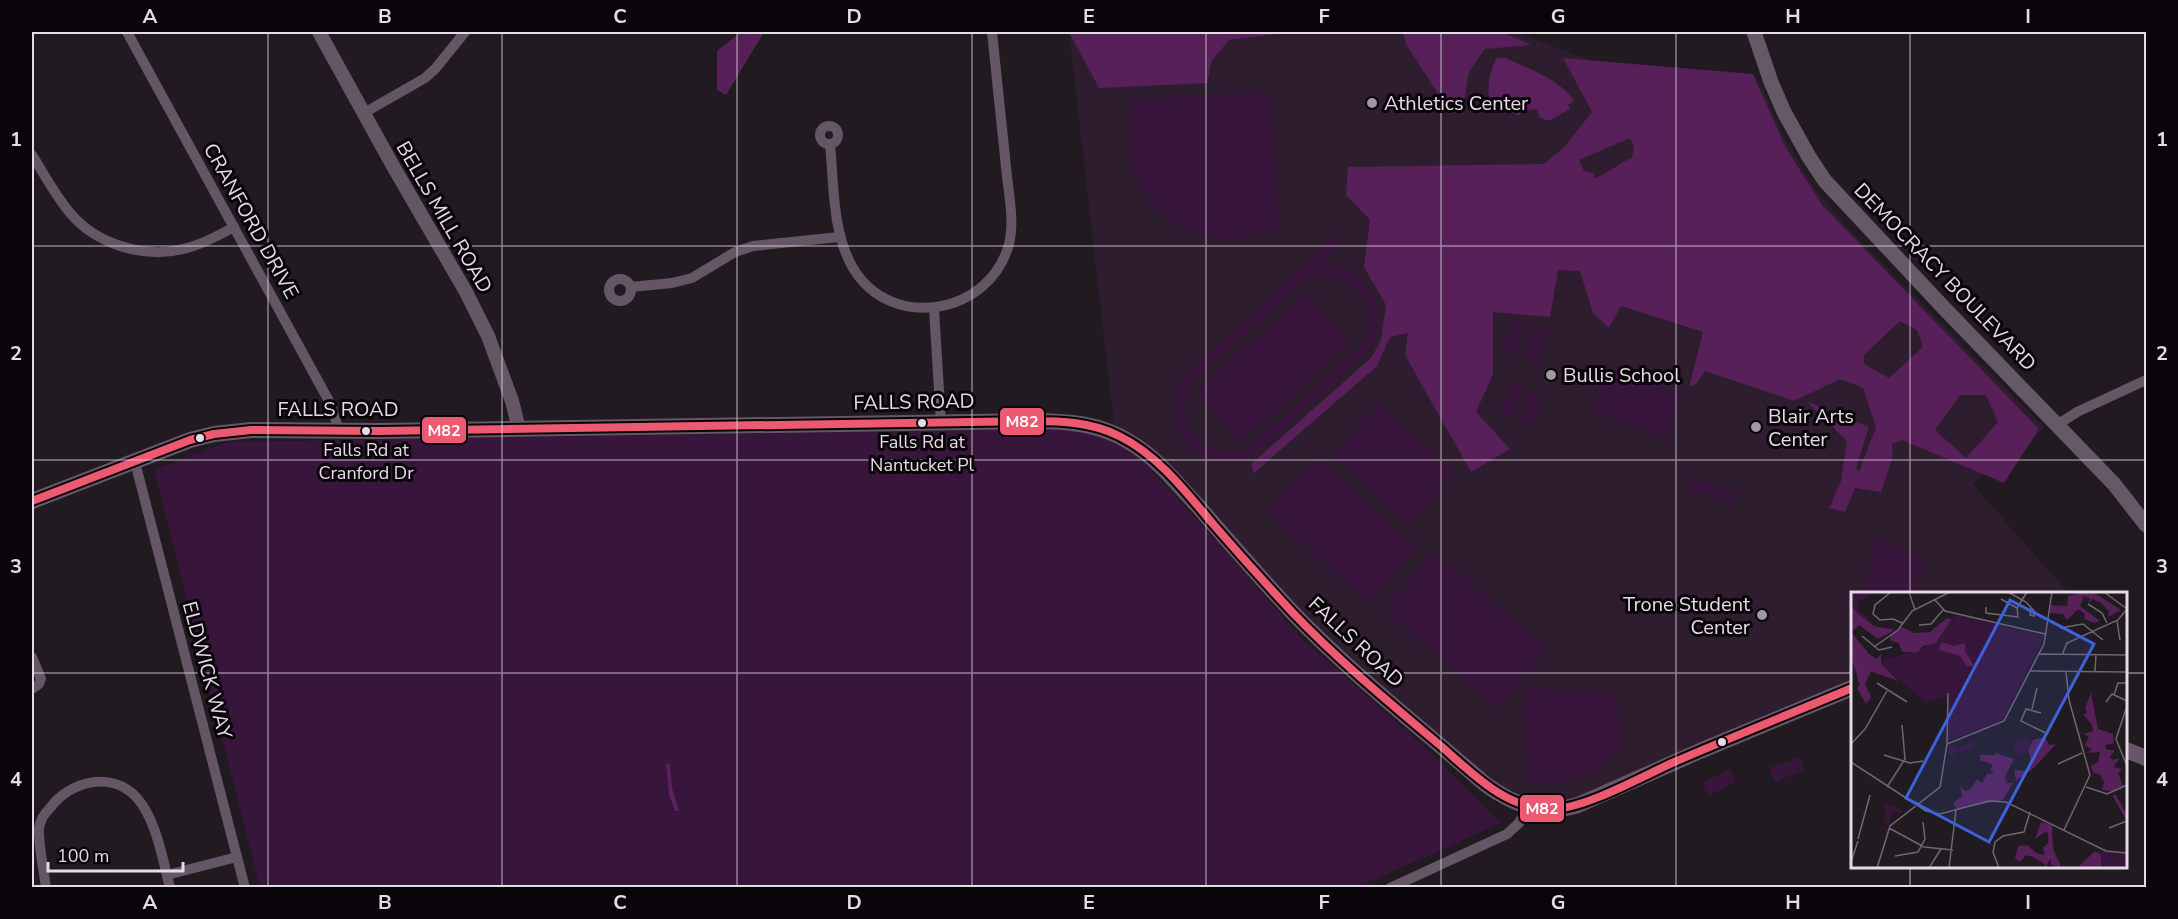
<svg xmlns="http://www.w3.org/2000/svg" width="2178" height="919" font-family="'Nunito Sans',sans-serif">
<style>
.built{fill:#2d1d2e}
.green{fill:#38153a;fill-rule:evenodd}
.forest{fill:#572059;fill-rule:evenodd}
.water{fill:#5a215d}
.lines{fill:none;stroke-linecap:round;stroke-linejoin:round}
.minor{stroke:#645664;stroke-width:10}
.tertiary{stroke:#645664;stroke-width:14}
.secondary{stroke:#675868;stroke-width:15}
.primary{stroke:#665667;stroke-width:16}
.bus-1-casing{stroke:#0a050a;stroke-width:12}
.bus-1{stroke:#ec5970;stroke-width:8}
.grid{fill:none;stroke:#e4dbe4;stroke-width:1.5;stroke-opacity:0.55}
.poi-dot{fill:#a097a0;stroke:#0a050a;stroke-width:2}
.bus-dot{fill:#e4dbe4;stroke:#0a050a;stroke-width:2}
.labels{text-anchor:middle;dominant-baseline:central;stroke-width:6;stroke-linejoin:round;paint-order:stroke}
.bus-label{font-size:18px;fill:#e4dbe4;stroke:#0a050a}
.poi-label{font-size:20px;fill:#e4dbe4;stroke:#0a050a;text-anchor:start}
.street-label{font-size:20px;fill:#e4dbe4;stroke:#0a050a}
.inset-river{fill:none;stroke:#5a215d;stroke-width:3}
.inset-road{fill:none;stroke:#6f676f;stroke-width:1.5}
.view{fill:#3b63da;fill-opacity:0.15;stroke:#3b63da;stroke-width:3}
.inset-edge{fill:none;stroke:#e4dbe4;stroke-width:3}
.line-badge{stroke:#0a050a;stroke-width:2}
.badge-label{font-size:16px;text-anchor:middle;font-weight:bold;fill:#fff}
.neatline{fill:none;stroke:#e4dbe4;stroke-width:2}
.grid-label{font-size:20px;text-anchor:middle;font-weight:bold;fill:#e4dbe4}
</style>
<rect width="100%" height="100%" fill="#211a21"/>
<polygon class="built" points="1069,32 1516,32 1634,77 1760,82 1782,132 1813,186 1845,225 2045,428 1973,484 2068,593 1852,594 1852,688 1578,804 1517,804 1335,654 1180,486 1115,434"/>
<g class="green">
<path d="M1264,92l8,8 7,130c-13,2 -27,7 -41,9 -41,5 -89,-25 -103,-65 -8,-21 -5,-52 -5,-74z"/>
<path d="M1337,235l7,8 -26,24c29,-9 60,20 61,49 0,13 -4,24 -10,35l-105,96c-6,4 -13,10 -20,12 -45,16 -81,-26 -67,-69 2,-6 7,-11 10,-16zM1322,276c40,4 59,39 36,73l-111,99c-44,15 -78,-24 -54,-65l105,-97 11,-7z"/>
<polygon points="1306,292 1351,342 1241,442 1196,393"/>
<polygon points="1513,320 1527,325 1517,356 1503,351"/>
<polygon points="1534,327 1548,332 1538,363 1524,358"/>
<polygon points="1606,366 1682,394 1666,439 1591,410"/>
<polygon points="1510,383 1523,388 1513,418 1500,413"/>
<polygon points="1530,390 1543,395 1534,425 1520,420"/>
<polygon points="1379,404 1455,473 1408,525 1332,455"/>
<polygon points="1046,429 1089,431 1136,454 1216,540 1301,638 1426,748 1501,823 1356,888 260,887 154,470 227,442"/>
<polygon points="1317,457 1418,548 1368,603 1268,512"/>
<polygon points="1692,476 1737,493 1732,505 1708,492 1686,493"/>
<polygon points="1877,536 1925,562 1913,593 1864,593"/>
<polygon points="1434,552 1548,650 1497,709 1384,610"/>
<path d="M1522,689l90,2c4,14 14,41 7,55 -15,31 -60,42 -91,34z"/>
<polygon points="1800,757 1805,770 1775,782 1769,768"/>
<polygon points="1730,769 1736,782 1708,796 1702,783"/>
</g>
<g class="forest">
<polygon points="741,32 764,32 726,95 717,90 717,51"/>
<polygon points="1069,32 1276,32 1275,34 1229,40 1212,60 1207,83 1099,88"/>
<polygon points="1403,32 1502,32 1531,45 1485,49 1469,72 1462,111 1451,114 1406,44"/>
<path d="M1563,58l190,16 33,74 36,57 217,224 -35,54 -102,-43 -10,4 1,12 -12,36 -26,-4 -10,24 -16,-4 12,-27 6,-40 -41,-40 63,26 -13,41 3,4 17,-45 -13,-39 -23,-9 -46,22 -89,-30 -9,13 -7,3 14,-55 -82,-26 -12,22 -16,-15 -13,-42 -22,-1 -8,47 -57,-5v62l-17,38 34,37 -39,23 -66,-117 3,-22 -18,4 -13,29 -123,107 -3,-9 120,-106 10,-18 5,-35 -22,-38 6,-47 -24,-25 2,-28 196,-3 21,-18 27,-34zM1630,138l4,8 -2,11 -37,22 -1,-6 -10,-2 -5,-11zM1900,321l17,9 6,17 -34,31 -25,-14v-9zM1960,395h26l12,27 -32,36 -31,-28z"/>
</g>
<g class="water">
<path d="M1497,58h9c22,11 54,21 68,43l-6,4 2,4 -21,12 -10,-4 -2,-8 -16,2 -2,5 -21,-11 -6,1c-7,-12 -3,-36 5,-48z"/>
<polygon points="666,763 670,764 672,788 679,811 675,811 669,795"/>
</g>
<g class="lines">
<g class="minor">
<polyline points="127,32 330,403 339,430"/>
<polyline points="364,113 425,78 435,69 465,32"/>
<circle cx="829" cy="135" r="9"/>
<path d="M830,144c4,40 2,88 23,124 38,64 137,47 156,-24 6,-24 -1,-53 -3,-77 -5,-45 -9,-90 -14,-135"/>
<path d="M32,155c12,19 23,40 38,58 26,31 74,46 113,36 18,-4 35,-13 51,-22"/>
<circle cx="620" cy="290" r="11"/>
<polyline points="631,287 672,283 692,278 735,252 753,246 839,237"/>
<polyline points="934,309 941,423"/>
<polyline points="2057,425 2077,412 2146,380"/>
<polyline points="135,462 245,888"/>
<polyline points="32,657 41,679 39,684 32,689"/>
<polyline points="167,875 237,857"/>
<path d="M46,888c-2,-17 -8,-45 -7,-60 1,-7 6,-15 11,-20 20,-27 62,-38 87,-10 19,21 26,62 33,90"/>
<polyline points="1390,888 1507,834 1519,823 1528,807"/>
</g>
<polyline class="tertiary" points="319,32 393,166 466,292 488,336 512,401 519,429"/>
<polyline class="secondary" points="1754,32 1771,82 1784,112 1809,157 1825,181 1943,307 2114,484 2146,525"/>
<g class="primary">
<path d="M32,501l158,-61 24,-6 37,-4 129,1 651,-10c35,0 70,2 100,22 26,15 46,41 66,62 32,37 64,74 97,109 59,61 127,114 191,170 29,21 57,32 93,21l122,-54 152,-63"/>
<polyline points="2126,750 2146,758"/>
</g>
<g class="bus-1-casing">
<path id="bus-1" d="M32,501l158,-61 24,-6 37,-4 129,1 651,-10c30,0 61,1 88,15 39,19 67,56 94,88 26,30 53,60 80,89 46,48 98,91 149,134 31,27 65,63 110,62 32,0 89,-32 120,-46 60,-26 120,-50 180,-75"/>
</g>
<use href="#bus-1" class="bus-1"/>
</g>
<path class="grid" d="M268,32v856M502,32v856M737,32v856M972,32v856M1206,32v856M1441,32v856M1676,32v856M1910,32v562M32,246h2114M32,460h2114M32,673h1820M2126,673h20M1910,866v22"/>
<g class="poi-dot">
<circle cx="1372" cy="103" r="6"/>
<circle cx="1551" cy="375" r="6"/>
<circle cx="1756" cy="427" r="6"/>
<circle cx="1762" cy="615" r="6"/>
</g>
<g class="bus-dot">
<circle cx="922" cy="423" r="5"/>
<circle cx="366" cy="431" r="5"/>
<circle cx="200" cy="438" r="5"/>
<circle cx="1722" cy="742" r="5"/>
</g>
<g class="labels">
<g class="bus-label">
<text x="922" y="442">Falls Rd at<tspan x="922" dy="23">Nantucket Pl</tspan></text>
<text x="366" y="450">Falls Rd at<tspan x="366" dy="23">Cranford Dr</tspan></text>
</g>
<g class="poi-label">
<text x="1384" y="103">Athletics Center</text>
<text x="1563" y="375">Bullis School</text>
<text x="1768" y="416">Blair Arts<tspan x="1768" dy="23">Center</tspan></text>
<text x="1750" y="604" text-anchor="end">Trone Student<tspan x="1750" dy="23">Center</tspan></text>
</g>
<g class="street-label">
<text transform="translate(444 217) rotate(60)">BELLS MILL ROAD</text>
<text transform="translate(251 221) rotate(61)">CRANFORD DRIVE</text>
<text transform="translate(1945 277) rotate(46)">DEMOCRACY BOULEVARD</text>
<text transform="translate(914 402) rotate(-1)">FALLS ROAD</text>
<text x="338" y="409">FALLS ROAD</text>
<text transform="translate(1356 642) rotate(43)">FALLS ROAD</text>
<text transform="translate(207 670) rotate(75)">ELDWICK WAY</text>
</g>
</g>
<g transform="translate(1851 592)">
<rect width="276" height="276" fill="#211a21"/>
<path d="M0,0h25l-17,9v9l8,8 5,-3 -4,4 6,9 17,-1 3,4 -15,8 -19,-13 -4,5 -5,-5zM105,22l88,22 -42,86 -55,19 1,-45 -23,7 -45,-41 55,-18zM162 154a8 8 0 1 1 16 0a8 8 0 1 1-16 0ZM121,148l3,8 -15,5 -2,-4 -5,8 -5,-2 1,-10 9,4zM34,212l18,6 -3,4 -8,-3 -2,12 -6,-1zM252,258l24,3v15h-47z" fill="#38153a"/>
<path d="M232,0h10l28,18 -13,7 1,-6 -9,-9 -8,-3 -3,4 1,-5 -6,-2 -4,10 20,15 -6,2 -10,-4 1,-5 -7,-5 -11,11 -4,-6 -13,-1 1,-8 16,1 1,-10zM0,16l23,18 21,4 -17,9 -19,-14 -8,7 18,22 8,5 4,-5v9l17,18 -27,-10 -6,13 6,13 -5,7 -9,-16 3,-5 -9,-24zM96,26l5,1 -17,25 -12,2 -5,6h-16l-3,-9 -8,-2 -1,-5 12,-9 12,6 16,-1zM240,101l7,36 15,5 1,9 -9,2 2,5h8l-5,7 3,3 7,-2 -7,9 9,2 -4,4 5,13 -12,5 -9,-1 2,-8 -5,-8 -6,-1 -2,-7 7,-4 2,-10 -15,1 7,-3 -7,-5 4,-8 -5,-3 9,-3 -1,-6 -9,-11 4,-1 -2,-5zM140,143l5,18 18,6 -9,18 2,6h6l-10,17 -46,9 -4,-6 9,-7 -2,-10 5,5 6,-2 6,-10 5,4 5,-9 7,-1 -4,-3 3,-5 -13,-5v-5h16zM194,145l4,8 7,-1 -21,23 -19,14 -2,-11 13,1 5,-7 -4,-14 5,-10zM190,230l11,3 1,23 8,20 -10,-3v-6l-7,9 1,-4 -14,-8 -5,-1 -6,7 -5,-4 3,-12 9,-1 14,12 4,-2 -2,-7 7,-7 -3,-10 -12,8zM244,259l6,4v13h-24z" fill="#572059"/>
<path d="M90,50l13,4 11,-3v8l9,15h-7l-7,-10 -21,-6z" fill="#5a215d"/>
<path class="inset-river" d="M0,16l18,21 18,4M0,40l9,51M44,42l20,6 14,-4 7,5M5,65l5,10 18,5M263,203l13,23M198,234l2,31 7,5v6M168,261l32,4"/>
<path class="inset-road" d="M40,0l-16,13 -2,9 7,6 13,-1 9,4M58,0l6,18M157,0l18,10 9,10 -1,4 -4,-1 1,-7M253,0l23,17M84,8l10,11 100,23M237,12l14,9 5,10M135,15v6l32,4 -1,-9 -16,-9M166,16l10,-16M266,29l3,19M68,33l12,-1 12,-14M209,36l23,-4 20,16M11,44l17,14 13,-3M23,55l24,-17 14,-19 38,-19M187,62l89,1M211,63l5,-12 51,-23 9,-11M179,79l97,1M244,80l1,-18M26,91l30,19M263,103l4,-12h8M255,110l6,-8 15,7M276,114l-11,33 11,27M181,117l5,-21M190,121l-15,-4 -5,12 27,13M0,152l14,-15 23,-40M96,152l1,-51M33,163l26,8 13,-2M0,170l75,49 14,3 49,-13 17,1 100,49 21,2M207,172l24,-11M36,195l18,-28 -3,-34M235,195l21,7 20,-9M38,236l35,19 29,3M258,236l18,-7M213,238l26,-55 -21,-75 -3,-28M7,247l12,-44M44,264l23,-4 7,-13 -2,-17M0,270l7,-21M26,276l13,-42 50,-39 7,-43 57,-23 40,-77 8,-52M78,276l12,-19M98,276l7,-58M148,276l-6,-16 2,-10 8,-6 21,-4 6,-20"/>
<path class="view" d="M159,8l84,44 -105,198 -83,-44z"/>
<rect width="276" height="276" class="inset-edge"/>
</g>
<g class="line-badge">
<rect x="999" y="407" width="46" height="29" rx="6" fill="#ec5970"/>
<rect x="421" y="416" width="46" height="28" rx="6" fill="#ec5970"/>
<rect x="1519" y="794" width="46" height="29" rx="6" fill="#ec5970"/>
</g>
<g class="badge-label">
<text x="1022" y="427">M82</text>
<text x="444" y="436">M82</text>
<text x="1542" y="814">M82</text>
</g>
<rect width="2178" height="919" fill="none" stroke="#0a050a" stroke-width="66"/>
<path d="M48 862v9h135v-9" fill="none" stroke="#e4dbe4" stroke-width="3"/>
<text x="57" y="862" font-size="18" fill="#e4dbe4" stroke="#0a050a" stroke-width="4.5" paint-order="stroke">100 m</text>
<rect x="33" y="33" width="2112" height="853" class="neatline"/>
<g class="grid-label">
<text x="150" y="23">A</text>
<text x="385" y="23">B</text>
<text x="620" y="23">C</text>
<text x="854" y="23">D</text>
<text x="1089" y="23">E</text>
<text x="1324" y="23">F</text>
<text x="1558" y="23">G</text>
<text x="1793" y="23">H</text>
<text x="2028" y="23">I</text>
<text x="16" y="146">1</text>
<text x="2162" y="146">1</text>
<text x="16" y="360">2</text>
<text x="2162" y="360">2</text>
<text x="16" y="573">3</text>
<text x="2162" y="573">3</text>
<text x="16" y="786">4</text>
<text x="2162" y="786">4</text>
<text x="150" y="909">A</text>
<text x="385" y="909">B</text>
<text x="620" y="909">C</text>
<text x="854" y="909">D</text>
<text x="1089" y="909">E</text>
<text x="1324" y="909">F</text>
<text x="1558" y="909">G</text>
<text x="1793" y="909">H</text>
<text x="2028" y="909">I</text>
</g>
</svg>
